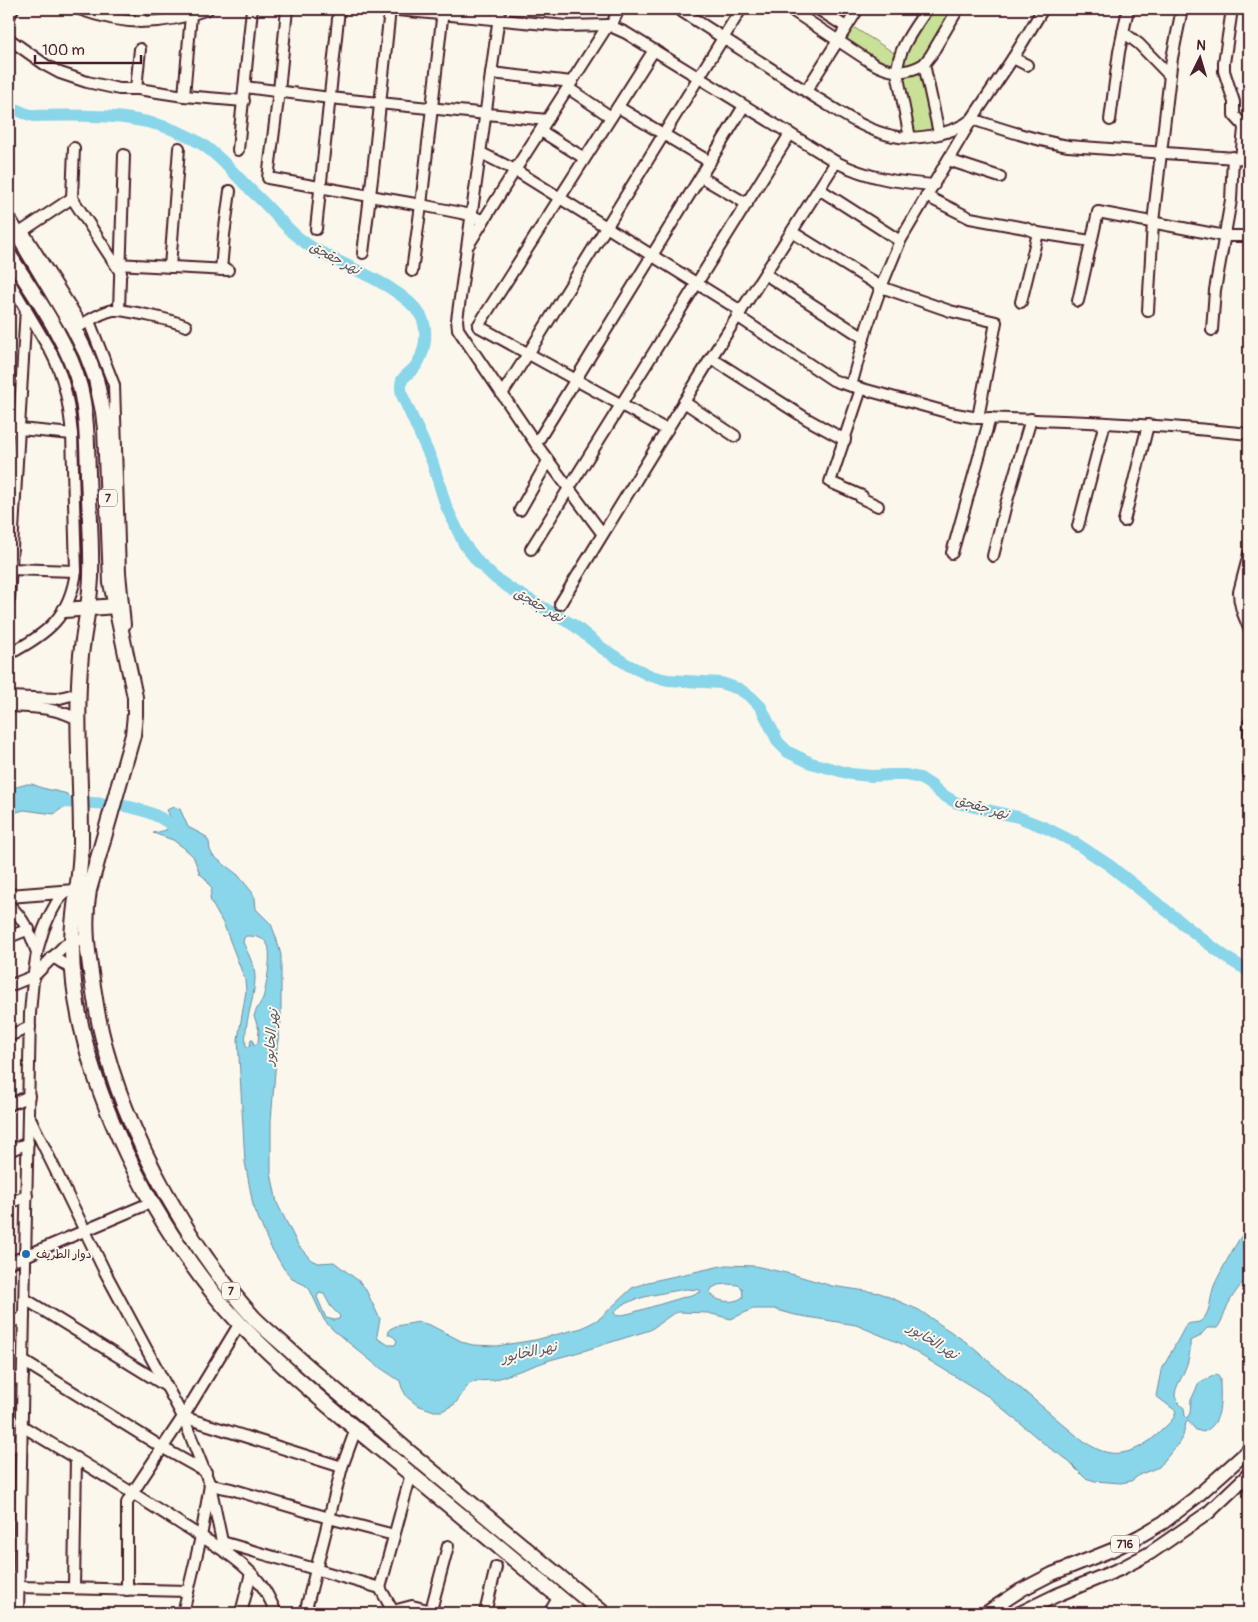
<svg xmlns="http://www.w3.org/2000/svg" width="1258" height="1622" font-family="Pangolin,'Playpen Sans Arabic',sans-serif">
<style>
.green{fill:#c8e197;stroke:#898061}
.water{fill:#89d5e9;stroke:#708c9d;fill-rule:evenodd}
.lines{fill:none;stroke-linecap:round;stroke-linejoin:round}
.river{stroke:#89d5e9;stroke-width:12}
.minor-casing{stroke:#4a1f2b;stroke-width:14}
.major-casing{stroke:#4a1f2b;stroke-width:16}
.highway-casing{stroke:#4a1f2b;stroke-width:18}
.minor{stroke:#fbf7ec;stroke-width:10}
.major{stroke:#fbf7ec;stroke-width:12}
.highway{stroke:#fbf7ec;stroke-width:14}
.poi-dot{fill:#1f6fb2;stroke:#fbf7ec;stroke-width:2}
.labels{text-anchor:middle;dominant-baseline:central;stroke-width:4;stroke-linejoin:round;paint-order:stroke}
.shield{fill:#fbf7ec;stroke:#7f6065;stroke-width:1}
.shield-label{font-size:11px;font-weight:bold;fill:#4a1f2b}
.poi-label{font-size:12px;fill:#4a1f2b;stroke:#fbf7ec;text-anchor:start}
.water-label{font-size:14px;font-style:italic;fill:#5d5664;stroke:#fbf7ec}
</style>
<rect width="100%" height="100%" fill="#fbf7ec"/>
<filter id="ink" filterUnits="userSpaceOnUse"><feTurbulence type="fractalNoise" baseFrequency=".02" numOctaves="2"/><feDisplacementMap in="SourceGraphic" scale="10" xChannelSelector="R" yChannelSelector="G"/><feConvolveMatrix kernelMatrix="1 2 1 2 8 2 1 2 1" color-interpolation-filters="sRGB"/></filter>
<g filter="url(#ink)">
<g class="green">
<polygon points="931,9 955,9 923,62 901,68 903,54"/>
<polygon points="853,27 896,54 894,70 889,69 844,41"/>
<polygon points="922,70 934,129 912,133 900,74"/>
</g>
<g class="water">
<polygon points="27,784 32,784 42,788 64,793 67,794 69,800 68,804 54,814 24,810 9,814 9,789"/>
<path d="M173,807l7,2 8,18 17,9 4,6 1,8 3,6 25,19 14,17 3,6 1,11 15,15 5,13 5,18v66l-4,26 -6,74v52l6,30 21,42 13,15 7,3 16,-1 26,20 5,6 15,31 -3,16 1,4 11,6h6l2,-4 -3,-4 -6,-3 2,-5 6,-3 23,-4 11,3 35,18 8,2 24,1 38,-6 47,-12 17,-9 33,-31 16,-6 78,-17 29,1 40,9 37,11 48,7 39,17 47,32 118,100c6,3 12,7 18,9 23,8 45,-6 60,-21 6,-6 13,-11 14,-19l-20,-15 5,-25 25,-46c6,-4 12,0 17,-6 8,-8 7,-23 11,-33 4,-10 27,-53 35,-60v49c-9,11 -18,22 -23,34 -3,7 -4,13 -9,19h-10l-8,9 -9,4c1,12 -2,22 -7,33 -3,8 -8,13 -8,23 2,3 5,9 9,11l1,8 2,2 3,-5 1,-13 8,-17 18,-9 3,5c0,18 4,45 -17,53l-7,-2 -8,-9 -2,2 -3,13 -5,8 -19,23 -18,7 -10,7 -10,2 -26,-2 -10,-3 -20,-20 -17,-11 -59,-50 -87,-53 -46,-19 -61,-10 -21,-6h-21l-22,10 -23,-6 -30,-1 -7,3 -21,15 -67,21 -33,9 -56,20 -17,1 -8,3 -14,20 -13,7h-8l-17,-6 -10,-8 -5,-9 -2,-7 -24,-16 -43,-35 -9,-10 -14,-30 -5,-5 -11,-5 -10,-11 -15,-25 -16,-39 -8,-43 -7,-123 8,-48 -1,-11 -21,-55 -13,-23 -1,-5 2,-8 -7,-11 -5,-4 -7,-18 -9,-8 -11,-8 -20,-7c17,-3 23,-5 14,-23zM246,936c7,0 18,1 21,8 6,8 -1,44 -4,54 -3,6 -7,11 -9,18l5,14 -1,13 -4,2 -1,-6h-2l-1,7 -2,1 -2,-1c-3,-22 8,-44 9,-66 1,-13 -7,-26 -12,-38l1,-4zM728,1284l10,1 4,3 1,9c-9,7 -27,6 -33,-5l2,-4 6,-3zM686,1289l14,1 1,2 -70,21 -14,3 -3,-3c7,-15 56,-21 72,-24zM319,1293l5,1 7,13 9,9 -1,3 -5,1 -8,-2 -9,-21z"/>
</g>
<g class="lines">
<g class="river">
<path d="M9,106l15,7 10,3c56,-1 120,-4 169,29 21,14 36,35 55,52 18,17 33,38 55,51 30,18 90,38 108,68 8,15 4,38 -6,51 -3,4 -10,8 -13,13 -2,5 -1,10 0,15l30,66 14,45 18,38 14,18 17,16 16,11 64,37 27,22 26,17 23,11 17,4 53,3 18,6 12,8 10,10 17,35 10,10 23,11 40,11 20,2 20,-1h15l14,3 11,7 10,9 16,9 61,14 28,11 28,14 35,23 97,77 24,18 19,11"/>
<path d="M51,802c45,1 102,-3 133,35"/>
</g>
<g class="minor-casing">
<g id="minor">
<path d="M79,9c46,17 83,17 129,0"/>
<polyline points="287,9 279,91 268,178 421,205 471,215 483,221"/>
<path d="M387,9l179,17 42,-1 18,8 210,129c34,17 61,20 98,23"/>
<polyline points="500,9 457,320 458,329 536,444 602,533"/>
<path d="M678,9c46,29 91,59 137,88 25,15 49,33 78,39 21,5 62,-2 79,-17l41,-61 30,-49"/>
<path d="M790,9l82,54c18,10 33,12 52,1"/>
<polyline points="818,9 846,27"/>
<polyline points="1232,9 1224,63 1224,71 1234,102 1234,115 1243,125 1244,129 1241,158"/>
<polyline points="9,17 13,9"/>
<polyline points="140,22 141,9"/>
<polyline points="611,26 619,9"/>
<polyline points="1123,32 1139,44 1170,76"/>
<polyline points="9,39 47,66 60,73 87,82 119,89 138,89 184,96 244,101"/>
<polyline points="654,50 478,326 667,430"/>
<polyline points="1013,58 1027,65"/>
<polyline points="491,73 572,82"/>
<polyline points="245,87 330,98 547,120"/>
<polyline points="568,88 611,117"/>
<polyline points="136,89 140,49"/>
<polyline points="806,91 858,9"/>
<polyline points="184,96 191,15"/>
<polyline points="618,107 710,162"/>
<polyline points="1110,120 1119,52 1128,9"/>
<polyline points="541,131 584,158"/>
<polyline points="939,133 924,64 931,55 958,9"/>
<path d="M910,138l-13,-66c1,-24 17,-43 30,-63"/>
<polyline points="74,148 72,198 121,273"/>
<polyline points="238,150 252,9"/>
<polyline points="481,153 515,170 741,311"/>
<polyline points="948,160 1000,177"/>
<polyline points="701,177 747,204"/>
<polyline points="819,189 900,241"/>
<polyline points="926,196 970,218 1025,228 1038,233 1091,241"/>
<polyline points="316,229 339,9"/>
<polyline points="792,232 881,287 950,311 996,322 978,418"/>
<polyline points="18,234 72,198"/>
<polyline points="26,236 82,325"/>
<polyline points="469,244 515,170 608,25"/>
<polyline points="363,253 373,171 390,9"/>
<polyline points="116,264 228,270"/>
<polyline points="170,267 179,148"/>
<polyline points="221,270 224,235 230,191"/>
<polyline points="412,271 421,205 443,10"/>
<polyline points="765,274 864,338"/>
<path d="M9,281l42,71c14,26 18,53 21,82l4,137c-6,46 -29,63 -67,83"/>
<polyline points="1078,301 1098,212 1225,236 1249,236"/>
<polyline points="1021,302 1038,233"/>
<polyline points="119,310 124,155"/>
<polyline points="1148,311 1153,222 1172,58 1182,9"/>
<path d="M737,316l96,64 8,3 109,30 28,5c90,3 181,6 271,16"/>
<polyline points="89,321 114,385 120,573 125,625"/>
<path d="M74,329c12,-6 26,-17 39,-19 11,-1 63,11 73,16"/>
<polyline points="1212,330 1215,290 1231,200 1233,157"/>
<polyline points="711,358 807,419 845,440"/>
<path d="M851,386l16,-59 14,-40 19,-46 72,-122c32,11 63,21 96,27l181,13"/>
<polyline points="861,389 830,482 862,496 861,498 878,506"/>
<polyline points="502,394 528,354 741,9"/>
<polyline points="684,402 735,436"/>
<polyline points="9,428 72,434"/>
<polyline points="536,444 744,106"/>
<polyline points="520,510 548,461"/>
<polyline points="1124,521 1148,425"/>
<polyline points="1078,526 1105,423"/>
<polyline points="531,549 790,134"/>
<polyline points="952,553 990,418"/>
<path d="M1249,554l-10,38c0,14 5,24 10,36"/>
<polyline points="993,556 1006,504 1031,419"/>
<polyline points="9,569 76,571"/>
<polyline points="9,599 26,308"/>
<polyline points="560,604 711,358 836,162"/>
<polyline points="9,697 56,699 79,693"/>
<path d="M9,706c25,1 47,1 70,14"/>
<polyline points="1249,723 1249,773"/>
<path d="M9,905c14,13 21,27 27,45"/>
<polyline points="9,937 29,929"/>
<polyline points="52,957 58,960 74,971"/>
<polyline points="9,986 34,976 65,945 72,941 86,938"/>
<polyline points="9,1036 30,1027"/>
<polyline points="9,1105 29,1096"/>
<polyline points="30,1118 104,1270 183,1417 210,1485 224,1551"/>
<polyline points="9,1151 28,1143"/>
<polyline points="9,1203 27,1196"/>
<polyline points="9,1263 152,1202"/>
<polyline points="25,1299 166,1386"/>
<polyline points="9,1323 24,1317"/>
<polyline points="23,1361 163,1448 206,1472"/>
<polyline points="9,1381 23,1376"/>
<polyline points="183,1417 342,1467"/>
<path d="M22,1426c55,33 109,65 162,100 24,15 49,28 69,49 11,11 17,24 23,38"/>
<polyline points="9,1448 21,1443"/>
<polyline points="222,1542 380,1588 394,1613"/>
<polyline points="19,1587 188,1591"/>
<polyline points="74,1588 76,1458"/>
<polyline points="380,1588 411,1474"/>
<polyline points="127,1590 127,1503 133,1492 183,1417 240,1323"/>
<polyline points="431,1610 448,1546"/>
<polyline points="393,1611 412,1606 440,1613"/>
<path d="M18,1613l12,-599c4,-46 5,-85 35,-123"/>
<polyline points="183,1613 201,1537 210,1485 231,1489 329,1518 394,1535"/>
<polyline points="241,1613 251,1573"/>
<polyline points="305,1613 342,1467 356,1429"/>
<polyline points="485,1613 496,1567"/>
<polyline points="549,1613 559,1597"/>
</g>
</g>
<g class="major-casing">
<g id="major">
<polyline points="9,896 87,890"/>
<polyline points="986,1613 1021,1590 1052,1574 1112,1550 1140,1536 1164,1522 1195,1498 1249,1450"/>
<polyline points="1020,1613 1057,1595 1120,1569 1150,1553 1208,1513 1249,1474"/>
</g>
</g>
<g class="highway-casing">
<g id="highway">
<path d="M9,220l65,109 12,24 10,26 7,33 2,17 6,154 24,114v18l-2,20 -44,155c-7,39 1,76 7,115 17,106 86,234 158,313 10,10 21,19 31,28 40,37 83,71 124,106 65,54 129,107 194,161"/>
<path d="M9,255c25,39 59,86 71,132 7,28 7,58 8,87 1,34 4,68 3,103 -1,26 -7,52 -10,78 -6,61 0,122 0,183 1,34 -8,68 -9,102 -2,89 37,186 80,263 25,43 55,86 89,122 48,49 101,93 154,136 62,51 123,101 183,152"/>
<polyline points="65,610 116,606"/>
</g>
</g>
<use href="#minor" class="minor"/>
<use href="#major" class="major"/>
<use href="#highway" class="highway"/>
</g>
</g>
<circle class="poi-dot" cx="26" cy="1254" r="5"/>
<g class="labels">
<g class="shield">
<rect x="99" y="489.5" width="18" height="17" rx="4"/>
<rect x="222" y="1282.5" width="18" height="17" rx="4"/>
<rect x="1111" y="1535.5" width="28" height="17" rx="4"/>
</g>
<g class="shield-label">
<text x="108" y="498">7</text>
<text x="231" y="1291">7</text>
<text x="1125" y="1544">716</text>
</g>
<g class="poi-label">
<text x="36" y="1254">دوار الطريف</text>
</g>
<g class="water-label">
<text transform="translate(335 258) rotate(28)">نهر جقجق</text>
<text transform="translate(539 605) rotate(30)">نهر جقجق</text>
<text transform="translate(982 807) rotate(16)">نهر جقجق</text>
<text transform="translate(271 1037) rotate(-85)">نهر الخابور</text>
<text transform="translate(933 1341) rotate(32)">نهر الخابور</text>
<text transform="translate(529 1352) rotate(-12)">نهر الخابور</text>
</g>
</g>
<rect width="1258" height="1622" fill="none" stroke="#fbf7ec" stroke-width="30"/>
<rect x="15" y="15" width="1228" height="1592" fill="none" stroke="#4a1f2b" stroke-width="2" filter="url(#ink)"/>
<g transform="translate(1200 58) rotate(5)" stroke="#fbf7ec" stroke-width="4" paint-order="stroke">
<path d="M0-4L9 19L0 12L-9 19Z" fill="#4a1f2b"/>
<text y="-8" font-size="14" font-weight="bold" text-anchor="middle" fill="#4a1f2b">N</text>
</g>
<path d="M35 55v8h106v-8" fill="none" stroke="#4a1f2b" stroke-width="2.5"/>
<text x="42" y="55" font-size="15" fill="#4a1f2b" stroke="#fbf7ec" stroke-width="4" paint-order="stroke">100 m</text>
</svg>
